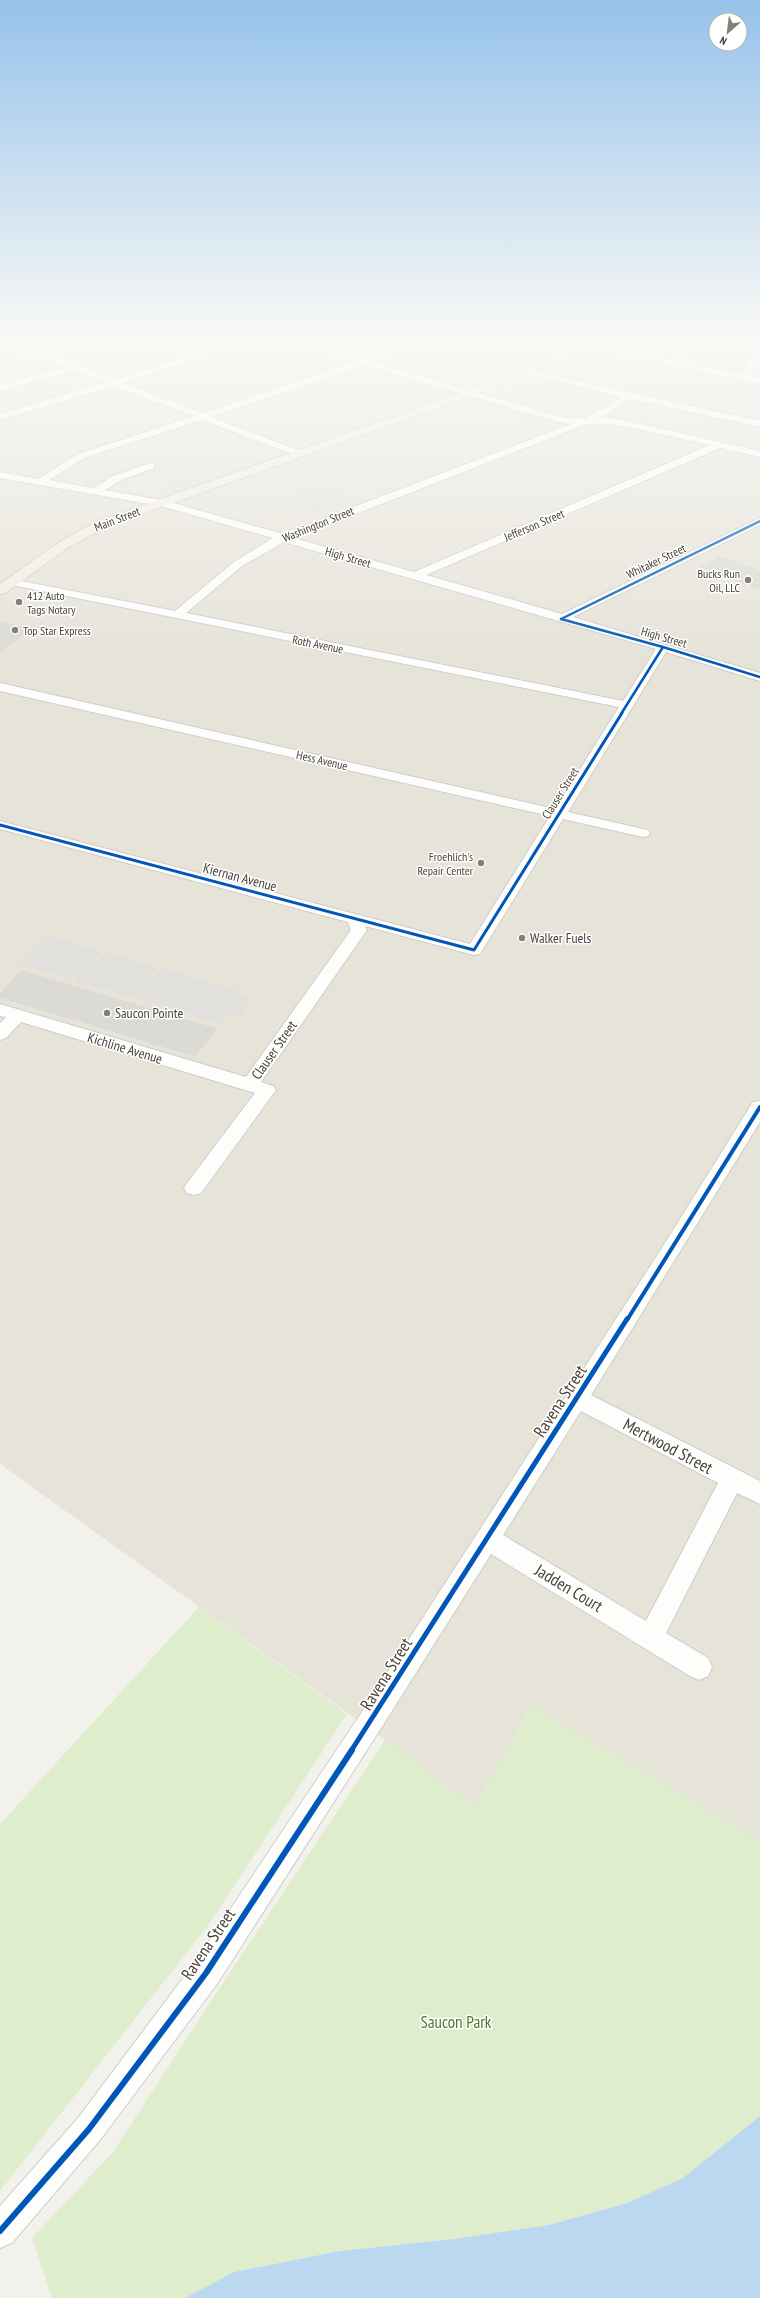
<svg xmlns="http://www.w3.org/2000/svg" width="760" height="2298" font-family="'PT Sans Narrow',sans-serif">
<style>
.residential{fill:#e6e3d9}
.green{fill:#deedcc}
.parking{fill:#e1e0dc}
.water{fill:#bcd8f0}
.building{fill:#dcdad4;stroke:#dad8d1}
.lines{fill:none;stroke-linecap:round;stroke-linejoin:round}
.street-casing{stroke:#cecdc8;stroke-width:2}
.primary-casing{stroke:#d4ceb9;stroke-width:2}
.street{fill:#fdfdfc;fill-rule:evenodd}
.primary{fill:#f2eee4;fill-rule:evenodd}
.cycleway-far4-casing{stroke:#fff;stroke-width:4}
.cycleway-far3-casing{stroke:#fff;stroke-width:5}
.cycleway-far2-casing{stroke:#fff;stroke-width:6}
.cycleway-far1-casing{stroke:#fff;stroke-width:8}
.cycleway-casing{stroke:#fff;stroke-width:9}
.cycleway-far4{stroke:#0057b8;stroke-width:2.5}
.cycleway-far3{stroke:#0057b8;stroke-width:3}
.cycleway-far2{stroke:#0057b8;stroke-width:4}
.cycleway-far1{stroke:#0057b8;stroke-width:5}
.cycleway{stroke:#0057b8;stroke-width:6}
.poi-dot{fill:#848076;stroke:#fff;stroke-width:1.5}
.labels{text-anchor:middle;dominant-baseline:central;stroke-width:3;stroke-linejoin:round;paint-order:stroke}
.far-street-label{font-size:12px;fill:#494337;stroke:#fff}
.far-poi-label{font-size:12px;fill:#494337;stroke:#fff;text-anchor:end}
.street-label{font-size:14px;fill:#494337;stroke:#fff}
.poi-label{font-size:14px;fill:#494337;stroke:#fff;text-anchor:start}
.near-street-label{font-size:17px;fill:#494337;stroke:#fff}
.near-park-label{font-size:17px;fill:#447c29;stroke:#fff}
</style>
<rect width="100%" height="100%" fill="#f2f1ec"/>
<polygon class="residential" points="0,338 760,338 760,1841 531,1706 475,1807 385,1740 0,1464"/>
<g class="green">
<polygon points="199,1607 347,1714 209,1924 0,2191 0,1824"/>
<polygon points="531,1706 760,1841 760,2116 683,2178 627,2203 549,2225 461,2238 340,2251 234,2272 185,2298 52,2298 32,2238 113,2152 219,1989 385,1740 475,1807"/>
</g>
<g class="parking">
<polygon points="501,348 513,351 506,354 532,362 526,364 497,356 502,354 492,351"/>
<polygon points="595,370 613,375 616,373 628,376 606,388 570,380"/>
<polygon points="552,382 574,388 529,407 512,402 522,398 517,396"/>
<polygon points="474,399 478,399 554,421 543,426 492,409 469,417 447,409"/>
<polygon points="242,439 262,446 247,451 231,442"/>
<polygon points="135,463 166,465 202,480 180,488 160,479 154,481 139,475 121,481 131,486 122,489 82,483 107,466 126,469"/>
<polygon points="319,485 360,501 338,509 333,508 319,513 296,504 309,499 296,494"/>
<polygon points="45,935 100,951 92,960 98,962 107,952 156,967 149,976 154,977 162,968 242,992 240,995 252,999 238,1017 224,1013 216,1022 142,999 150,990 145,989 136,998 74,980 82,971 78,970 69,979 17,963"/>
</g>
<polygon class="water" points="760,2116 760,2298 185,2298 234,2272 340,2251 453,2239 549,2225 627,2203 683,2178"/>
<g class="building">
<polygon points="720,557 760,571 760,589 700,567"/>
<polygon points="0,622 31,629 0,651"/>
<polygon points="22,971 216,1029 195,1056 0,997 0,994"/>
</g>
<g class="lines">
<g class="street-casing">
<g id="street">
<path d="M74,338h12l-48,15 15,3 62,24 128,-42h12l-132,45 80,30 152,-51 -77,-24h12l73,21 61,-21h11l-63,24 193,56h20l37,-21 -99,-24v-4l237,52v6l-129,-28 -31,19h14l146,33v6l-40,-9 -294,127 136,39 198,-96v7l-187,92 187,56v8l-94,-29 -98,160 80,18 2,3 -2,3 -5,1 -80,-18 -83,135 -6,1 -109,-29 2,4 -106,152 12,4 3,4 -3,4 -72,99 -7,2 -7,-2 -3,-5 3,-5 68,-90 -234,-71 -15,16 -6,2v-17l6,-6 -6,-1v-12l246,73 105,-147 -3,-8 -348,-93v-8l470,123 80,-128 -550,-125v-8l555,126 64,-102 -612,-123 -2,-2 2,-2 4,-1 164,32 59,-49 39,-24 -112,-32 -161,-28v-6l38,7 40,-25 116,-38 -80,-30 -114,34v-6l106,-32 -32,-12 -74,21v-6l65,-18 -17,-7 -48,-10v-4l28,5zM364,365l198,58 9,1 -288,110 -117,-33 -61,-11 16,-10 33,-12v-4l-3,-1 -38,13 -19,12 -45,-8 35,-22 118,-38 95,36h6v-4l-92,-35zM587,424h27l96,21 -296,127 -120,-34zM284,542l372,107 -33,52 -437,-88 56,-47z"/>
<polygon points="695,338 704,338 677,362 740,374 757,353 760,352 760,361 748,376 760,378 760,384 584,347 588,345 669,360"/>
<path d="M760,1101v21l-169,273 169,86v23l-23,-11 -71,140 42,25 4,9 -4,9 -9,4 -9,-4 -199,-122 -115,182 -159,248 -117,156 -88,103 -12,5v-42l78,-88 117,-156 163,-244 302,-467 93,-149zM581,1411l137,72 -72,138 -143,-86z"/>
</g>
</g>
<g class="primary-casing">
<polygon id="primary" points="598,338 611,338 474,395 106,527 69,547 5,593 0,594 0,584 61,541 98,521 466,391"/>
</g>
<use href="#street" class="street"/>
<use href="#primary" class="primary"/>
<g class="cycleway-far4-casing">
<g id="cycleway-far4">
<polyline points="561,619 760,521"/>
<polyline points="561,619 663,647 760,677"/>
<polyline points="621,714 663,647"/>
</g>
</g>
<g class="cycleway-far3-casing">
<polyline id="cycleway-far3" points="0,825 474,950 622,713"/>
</g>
<g class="cycleway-far2-casing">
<polyline id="cycleway-far2" points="627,1320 760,1107"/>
</g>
<g class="cycleway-far1-casing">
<polyline id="cycleway-far1" points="351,1751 627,1319"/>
</g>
<g class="cycleway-casing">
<polyline id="cycleway" points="0,2231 89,2129 206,1973 352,1750"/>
</g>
<use href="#cycleway-far4" class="cycleway-far4"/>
<use href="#cycleway-far3" class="cycleway-far3"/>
<use href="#cycleway-far2" class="cycleway-far2"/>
<use href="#cycleway-far1" class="cycleway-far1"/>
<use href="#cycleway" class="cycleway"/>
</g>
<linearGradient id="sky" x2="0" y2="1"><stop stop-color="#96c2eb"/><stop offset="0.51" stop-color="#f9f9f6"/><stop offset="1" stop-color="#f9f9f6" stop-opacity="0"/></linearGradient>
<rect width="760" height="660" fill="url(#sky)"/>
<g class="poi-dot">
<circle cx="748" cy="580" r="4"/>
<circle cx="19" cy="602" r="4"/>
<circle cx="15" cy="630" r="4"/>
<circle cx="481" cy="863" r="4"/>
<circle cx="522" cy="938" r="4"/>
<circle cx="107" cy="1013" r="4"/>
</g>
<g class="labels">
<g class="far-street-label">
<text transform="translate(117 519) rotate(-21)">Main Street</text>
<text transform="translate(318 524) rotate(-22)">Washington Street</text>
<text transform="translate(534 525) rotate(-23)">Jefferson Street</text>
<text transform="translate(348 557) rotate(16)">High Street</text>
<text transform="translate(656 561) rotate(-26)">Whitaker Street</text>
<text transform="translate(664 637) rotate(16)">High Street</text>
<text transform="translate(318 644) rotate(11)">Roth Avenue</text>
<text transform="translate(322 760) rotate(13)">Hess Avenue</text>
<text transform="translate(560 793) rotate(-58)">Clauser Street</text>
</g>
<g class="far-poi-label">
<text x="740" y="573">Bucks Run<tspan x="740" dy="14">Oil, LLC</tspan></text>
<text x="27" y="595" text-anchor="start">412 Auto<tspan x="27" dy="14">Tags Notary</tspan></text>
<text x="23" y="630" text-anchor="start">Top Star Express</text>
<text x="473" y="856">Froehlich's<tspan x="473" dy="14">Repair Center</tspan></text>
</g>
<g class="street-label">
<text transform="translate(240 877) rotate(15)">Kiernan Avenue</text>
<text transform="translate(125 1048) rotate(17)">Kichline Avenue</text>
<text transform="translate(274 1050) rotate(-55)">Clauser Street</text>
</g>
<g class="poi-label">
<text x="530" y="938">Walker Fuels</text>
<text x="115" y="1013">Saucon Pointe</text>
</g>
<g class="near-street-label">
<text transform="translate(560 1401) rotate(-57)">Ravena Street</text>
<text transform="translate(668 1446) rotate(28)">Mertwood Street</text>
<text transform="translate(569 1588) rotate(31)">Jadden Court</text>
<text transform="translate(386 1674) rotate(-58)">Ravena Street</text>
<text transform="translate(208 1944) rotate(-56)">Ravena Street</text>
</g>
<g class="near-park-label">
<text x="456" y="2022">Saucon Park</text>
</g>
</g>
<g transform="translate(728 32) rotate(208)"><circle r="19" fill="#ffffff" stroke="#b6b4af"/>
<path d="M0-3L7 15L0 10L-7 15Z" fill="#848076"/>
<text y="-6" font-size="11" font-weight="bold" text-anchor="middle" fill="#494337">N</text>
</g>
</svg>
